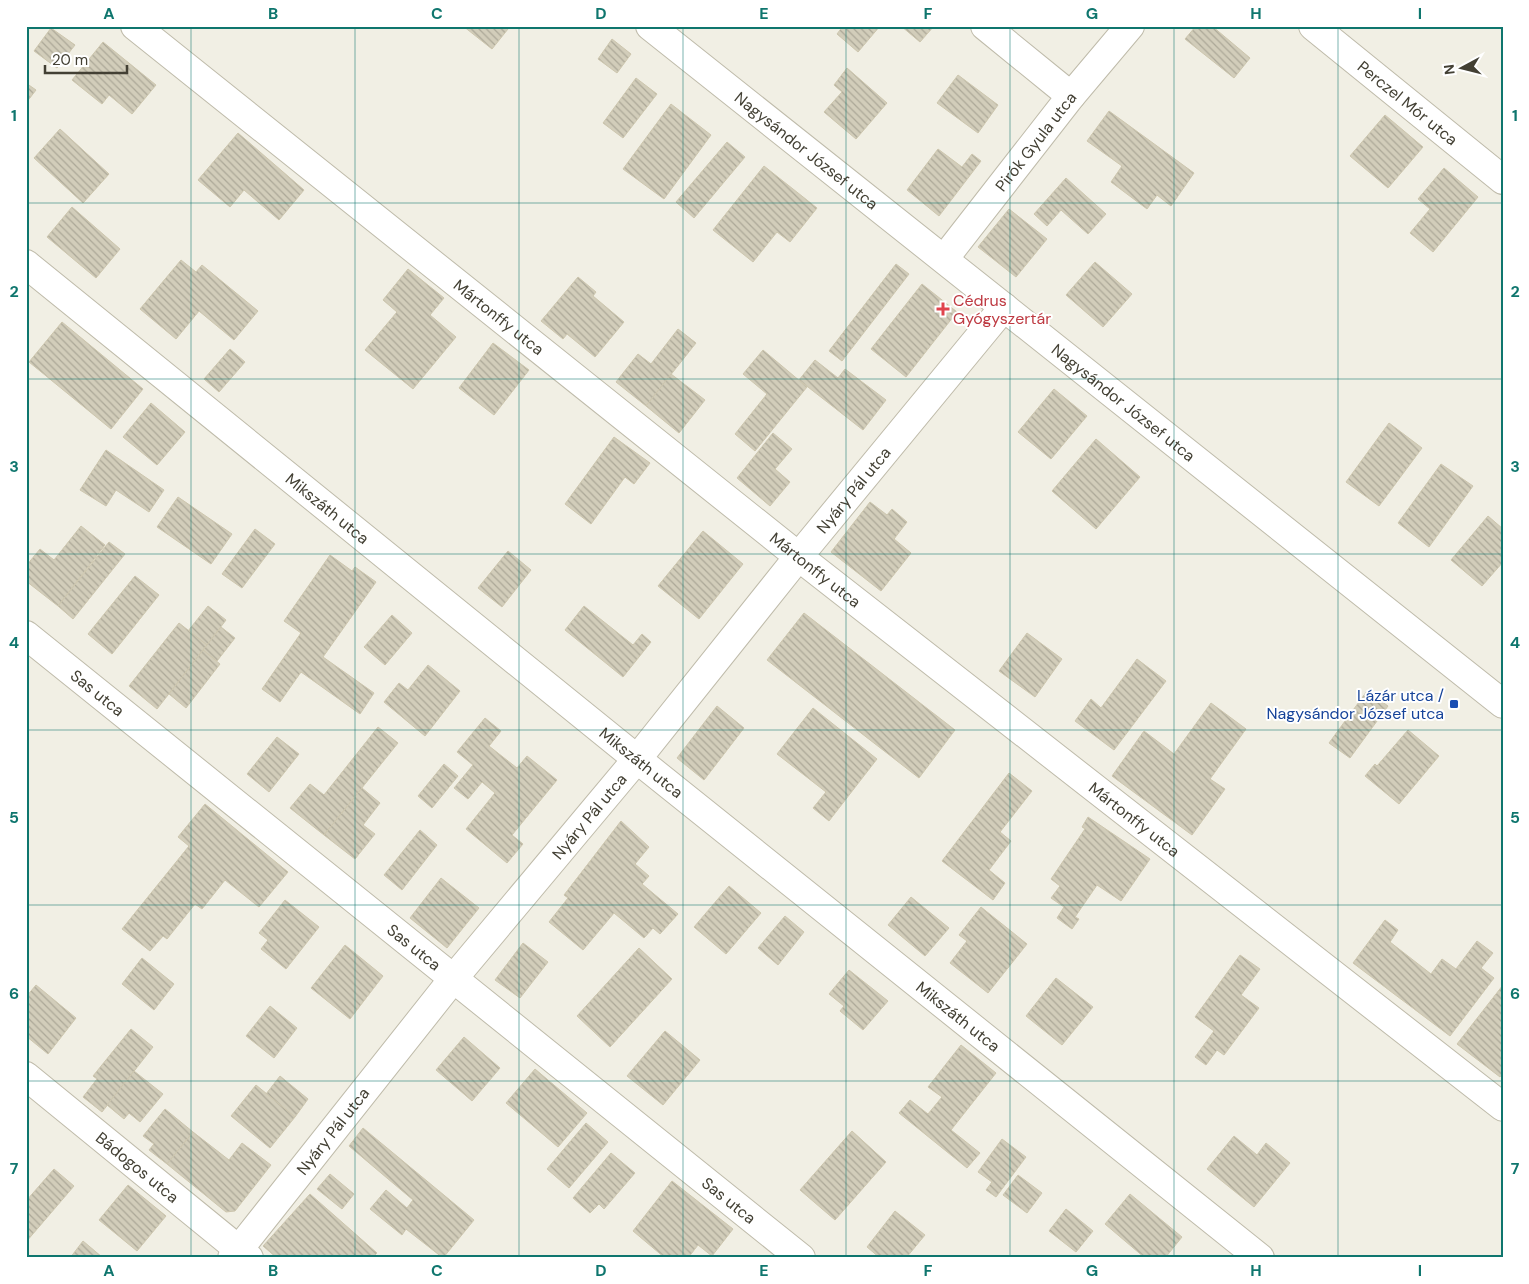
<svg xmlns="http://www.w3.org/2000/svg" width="1529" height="1284" font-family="'DM Sans',sans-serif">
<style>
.building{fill:url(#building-back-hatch);stroke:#cdc6ae}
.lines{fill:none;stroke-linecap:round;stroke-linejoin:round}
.minor-casing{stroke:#bfbbaa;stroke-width:30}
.minor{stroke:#fff;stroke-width:28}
.grid{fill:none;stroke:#0f766e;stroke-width:1;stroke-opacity:0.55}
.health-dot{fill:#e0444e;stroke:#fff;stroke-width:2}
.transit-dot{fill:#1a4fb4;stroke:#fff;stroke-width:2}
.labels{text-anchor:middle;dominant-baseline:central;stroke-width:4;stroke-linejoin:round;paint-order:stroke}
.street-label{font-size:16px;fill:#434034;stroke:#fff}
.health-label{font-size:16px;fill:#be3a42;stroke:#fff;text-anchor:start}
.transit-label{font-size:16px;fill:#164399;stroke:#fff;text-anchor:end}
.neatline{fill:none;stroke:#0f766e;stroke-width:2}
.grid-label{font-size:16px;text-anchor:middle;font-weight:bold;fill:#0f766e}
</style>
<defs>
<pattern id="building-back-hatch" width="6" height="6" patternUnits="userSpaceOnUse" patternTransform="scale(1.25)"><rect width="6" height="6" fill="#d2cdba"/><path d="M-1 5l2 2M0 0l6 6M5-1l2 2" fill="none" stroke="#aca898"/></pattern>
</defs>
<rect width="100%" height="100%" fill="#f1efe4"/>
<g class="building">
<polygon points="463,26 504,26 508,29 492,49"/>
<polygon points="843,26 880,26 858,52 837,34"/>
<polygon points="901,26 934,26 920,42"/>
<polygon points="1196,26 1212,26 1250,58 1234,78 1185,39"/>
<polygon points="51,28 75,45 57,68 34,51"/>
<polygon points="612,39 631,54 617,73 598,59"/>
<polygon points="103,42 156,85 132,114 109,95 102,104 72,80"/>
<polygon points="847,68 887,103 856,139 824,112 842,92 834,85"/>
<polygon points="958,75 998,105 978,133 937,103"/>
<polygon points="636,78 657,94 623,138 603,123"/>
<polygon points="26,83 36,90 26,103"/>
<polygon points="671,104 711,135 664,199 623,169"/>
<polygon points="1109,111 1194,173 1171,206 1157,195 1147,209 1111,182 1122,166 1087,141"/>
<polygon points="1385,115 1423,147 1388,188 1350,156"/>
<polygon points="60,129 109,174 83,203 34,158"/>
<polygon points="238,133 304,190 279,220 244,190 230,207 198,180"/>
<polygon points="727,142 745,157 694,218 676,202"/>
<polygon points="938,149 962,167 972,154 981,161 939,216 907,190"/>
<polygon points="764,166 817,208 790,242 777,232 753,262 713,230"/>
<polygon points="1444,168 1478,197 1433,252 1410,233 1430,209 1418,199"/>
<polygon points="1066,178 1106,214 1088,234 1061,210 1047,226 1034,214"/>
<polygon points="72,207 120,249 96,278 47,237"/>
<polygon points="1009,209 1047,239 1016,277 978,247"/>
<polygon points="181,260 196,272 202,265 258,311 234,340 199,311 176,339 140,309"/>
<polygon points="1095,262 1132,294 1103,327 1066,295"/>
<polygon points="896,264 909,274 842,361 829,351"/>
<polygon points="408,269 444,298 430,315 456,337 413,389 365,350 397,312 383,300"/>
<polygon points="578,277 596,292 593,296 624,322 595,357 567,334 563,339 541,321"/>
<polygon points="922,284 957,312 906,377 871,349"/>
<polygon points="62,322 143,389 111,429 29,362"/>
<polygon points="678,329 696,343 646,406 616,382 638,354 651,364"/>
<polygon points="493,343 529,370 494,415 459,388"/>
<polygon points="230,349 245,362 219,392 204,379"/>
<polygon points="763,350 807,387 755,451 735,434 767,394 743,374"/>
<polygon points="815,360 838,378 845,369 886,400 863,430 799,380"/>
<polygon points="671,374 705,400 679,433 646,406"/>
<polygon points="1054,389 1087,416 1051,459 1018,432"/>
<polygon points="151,403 185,432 157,465 123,437"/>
<polygon points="1389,423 1422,448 1379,506 1346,482"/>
<polygon points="773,433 792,449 775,469 790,482 770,506 737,478"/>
<polygon points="614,437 650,463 634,484 625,477 591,524 565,504"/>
<polygon points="1096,439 1140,477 1096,529 1052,491"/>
<polygon points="106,450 164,490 149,512 116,490 106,506 80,490"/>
<polygon points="1441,464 1473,486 1429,547 1398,523"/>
<polygon points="178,497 232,534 211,564 157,527"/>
<polygon points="870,502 887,515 892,509 907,522 894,539 911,553 881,591 831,552"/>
<polygon points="1488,516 1503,529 1503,562 1482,586 1451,560"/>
<polygon points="81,526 105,545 58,606 26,581 26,566 40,549 54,560"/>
<polygon points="255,529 275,544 242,588 222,574"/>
<polygon points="703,531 743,564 699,619 658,586"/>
<polygon points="109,542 125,554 73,619 58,606"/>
<polygon points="508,551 531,570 502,607 478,588"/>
<polygon points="330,555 352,571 355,567 376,582 323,657 374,693 360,714 301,672 280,702 262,689 301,633 284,621"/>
<polygon points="135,576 159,595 112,654 88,634"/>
<polygon points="208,606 226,620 207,645 188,631"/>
<polygon points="584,606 633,645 642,634 651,642 623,677 565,630"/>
<polygon points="804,613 955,730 919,778 767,660"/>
<polygon points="392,615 412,633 385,665 364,647"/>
<polygon points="179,623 207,645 157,709 129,686"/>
<polygon points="221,627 235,638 217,661 203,650"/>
<polygon points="1027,633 1062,659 1035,697 999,671"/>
<polygon points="203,650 220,664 186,708 169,694"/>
<polygon points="1137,659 1166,681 1114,750 1075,721 1091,699 1101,708"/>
<polygon points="428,665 460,691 425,736 384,702 399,683 408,690"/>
<polygon points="1367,691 1388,706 1350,758 1329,743"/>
<polygon points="1211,703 1246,729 1210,779 1225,789 1192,835 1112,776 1144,731 1174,754"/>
<polygon points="717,706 744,728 704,780 677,758"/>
<polygon points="813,708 877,759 829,821 813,808 826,792 777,754"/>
<polygon points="485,718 501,731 489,746 517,768 527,756 557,780 512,835 523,844 507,863 466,829 495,793 482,782 468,799 454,788 473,765 457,752"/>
<polygon points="378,727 398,743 324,835 290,808 310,784 324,795"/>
<polygon points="1408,730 1439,756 1399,804 1365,776 1375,764 1377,766"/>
<polygon points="277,737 299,754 269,792 247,774"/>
<polygon points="444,764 458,776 432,808 418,796"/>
<polygon points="1009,773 1032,791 1000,832 1011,841 989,870 1005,883 993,900 942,861"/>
<polygon points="362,788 380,803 363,825 375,834 355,859 324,835"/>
<polygon points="205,804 288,872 259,907 225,880 202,909 195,904 167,939 163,936 150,951 122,929 189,846 178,837"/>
<polygon points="1088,817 1150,859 1121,901 1097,885 1075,917 1079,919 1072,929 1057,918 1064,907 1051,898 1060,886 1051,879 1085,829 1082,827"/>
<polygon points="621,821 649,847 635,864 649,876 642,884 678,914 660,934 653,928 644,938 614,913 583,950 549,922 568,898 564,895"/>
<polygon points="420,830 437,845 402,890 384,875"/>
<polygon points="441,878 479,908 447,948 410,918"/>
<polygon points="729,886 761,913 726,954 694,927"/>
<polygon points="911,897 949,928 925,956 888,925"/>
<polygon points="285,900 319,927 286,969 261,949 268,940 259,933"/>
<polygon points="981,907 1027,944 988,993 950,963 967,941 959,935"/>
<polygon points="785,916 804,932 778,965 758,948"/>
<polygon points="1385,920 1398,930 1390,942 1431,974 1442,959 1456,969 1477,941 1493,953 1481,968 1494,978 1450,1036 1353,963"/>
<polygon points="523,943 548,962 520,998 495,980"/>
<polygon points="345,945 383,976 350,1019 311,988"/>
<polygon points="639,948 672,979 610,1047 577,1016"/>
<polygon points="1240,955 1260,969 1241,995 1259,1008 1224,1055 1217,1050 1206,1065 1195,1057 1214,1031 1195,1017"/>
<polygon points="142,958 174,984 154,1010 122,984"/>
<polygon points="849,970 888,1001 863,1030 840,1011 844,1006 829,994"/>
<polygon points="1056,978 1093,1007 1062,1045 1026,1016"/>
<polygon points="36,985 76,1018 48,1054 26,1036 26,997"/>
<polygon points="1503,985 1503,1073 1500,1077 1457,1044"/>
<polygon points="270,1006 297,1028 274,1058 246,1036"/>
<polygon points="131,1029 153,1047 102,1112 83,1097 97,1079 93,1076"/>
<polygon points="665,1031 700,1060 663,1105 627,1076"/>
<polygon points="464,1037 500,1068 472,1101 436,1070"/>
<polygon points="961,1045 996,1073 951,1130 980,1153 967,1168 899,1113 910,1100 928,1114 942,1097 928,1087"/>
<polygon points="535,1069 587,1113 558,1147 506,1103"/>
<polygon points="134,1071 163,1094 140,1122 129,1113 124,1119 107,1105"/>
<polygon points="280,1076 308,1099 295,1117 266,1094"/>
<polygon points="256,1085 295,1117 270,1148 231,1116"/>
<polygon points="165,1109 193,1132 167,1164 149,1150 154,1144 143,1136"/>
<polygon points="586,1123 608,1142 569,1188 547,1169"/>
<polygon points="363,1128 474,1220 443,1258 406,1229 402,1235 370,1209 386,1190 407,1208 413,1200 349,1146"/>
<polygon points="852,1131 886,1162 835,1220 800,1190"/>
<polygon points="193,1132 229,1160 242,1143 271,1165 235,1211 226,1212 167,1164"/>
<polygon points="1234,1136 1257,1155 1266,1143 1290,1163 1254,1207 1207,1169"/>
<polygon points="1002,1139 1026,1157 996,1197 986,1190 992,1182 978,1172"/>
<polygon points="611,1153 635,1173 604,1209 599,1204 590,1213 573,1198"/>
<polygon points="54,1169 74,1186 26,1242 26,1201"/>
<polygon points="330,1174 354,1194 342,1209 317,1189"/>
<polygon points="1018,1175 1042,1193 1027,1213 1003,1195"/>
<polygon points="672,1181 733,1229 712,1256 698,1245 688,1258 665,1258 633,1231"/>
<polygon points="128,1185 166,1216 137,1251 99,1220"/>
<polygon points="310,1194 377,1253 372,1258 277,1258 263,1246"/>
<polygon points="1130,1194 1182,1237 1165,1258 1145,1258 1105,1224"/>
<polygon points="1066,1209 1093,1231 1076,1252 1049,1231"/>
<polygon points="895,1211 925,1235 906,1258 880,1258 867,1247"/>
<polygon points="83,1241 102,1257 101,1258 70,1258"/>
</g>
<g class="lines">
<g class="minor-casing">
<g id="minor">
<path id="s1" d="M135,26l678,542 690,539"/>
<path id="s2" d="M650,26l853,678"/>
<polyline points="985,26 1071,96"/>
<path id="s3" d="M1313,26l190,154"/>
<path id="s4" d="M944,259l127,-163 59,-70"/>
<path id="s5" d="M26,264l611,495 623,499"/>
<path id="s6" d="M26,635l775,623"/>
<path id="s7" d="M26,1076l223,182"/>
<path id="s8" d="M232,1258l221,-279 184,-220 162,-203 205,-249"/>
</g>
</g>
<use href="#minor" class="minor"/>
</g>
<path class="grid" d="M191,26v1232M355,26v1232M519,26v1232M683,26v1232M846,26v1232M1010,26v1232M1174,26v1232M1338,26v1232M26,203h1477M26,379h1477M26,554h1477M26,730h1477M26,905h1477M26,1081h1477"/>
<path class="health-dot" d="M940.5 301.5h5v5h5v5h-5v5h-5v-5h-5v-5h5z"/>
<rect class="transit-dot" x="1449" y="699" width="10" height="10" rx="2.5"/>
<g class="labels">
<g class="street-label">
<text stroke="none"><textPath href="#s3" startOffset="122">Perczel Mór utca</textPath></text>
<text stroke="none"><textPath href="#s4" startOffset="149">Pirók Gyula utca</textPath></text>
<text stroke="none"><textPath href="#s2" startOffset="200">Nagysándor József utca</textPath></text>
<text stroke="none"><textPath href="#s1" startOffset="466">Mártonffy utca</textPath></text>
<text stroke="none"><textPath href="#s2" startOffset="605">Nagysándor József utca</textPath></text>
<text stroke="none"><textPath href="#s8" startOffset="988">Nyáry Pál utca</textPath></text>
<text stroke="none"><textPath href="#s5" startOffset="388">Mikszáth utca</textPath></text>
<text stroke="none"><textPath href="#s1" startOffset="871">Mártonffy utca</textPath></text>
<text stroke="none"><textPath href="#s6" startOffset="92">Sas utca</textPath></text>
<text stroke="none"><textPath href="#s5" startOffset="792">Mikszáth utca</textPath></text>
<text stroke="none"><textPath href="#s8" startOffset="568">Nyáry Pál utca</textPath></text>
<text stroke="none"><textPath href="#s1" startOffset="1276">Mártonffy utca</textPath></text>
<text stroke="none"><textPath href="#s6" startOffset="498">Sas utca</textPath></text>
<text stroke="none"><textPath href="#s5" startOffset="1198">Mikszáth utca</textPath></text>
<text stroke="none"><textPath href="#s8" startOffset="162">Nyáry Pál utca</textPath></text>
<text stroke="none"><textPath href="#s7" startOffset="144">Bádogos utca</textPath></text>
<text stroke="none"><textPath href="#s6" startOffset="902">Sas utca</textPath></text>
</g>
<g class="health-label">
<text x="953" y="300">Cédrus<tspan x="953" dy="18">Gyógyszertár</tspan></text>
</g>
<g class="transit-label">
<text x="1444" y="695">Lázár utca /<tspan x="1444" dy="18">Nagysándor József utca</tspan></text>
</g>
</g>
<rect width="1529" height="1284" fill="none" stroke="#ffffff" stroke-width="55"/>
<g transform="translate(1462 68) rotate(263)" stroke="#ffffff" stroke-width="4" paint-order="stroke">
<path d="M0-4L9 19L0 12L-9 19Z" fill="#434034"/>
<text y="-8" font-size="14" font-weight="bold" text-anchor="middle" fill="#434034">N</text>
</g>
<path d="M45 65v8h82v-8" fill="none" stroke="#434034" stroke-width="2.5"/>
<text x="52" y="65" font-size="15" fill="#434034" stroke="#ffffff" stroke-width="4" paint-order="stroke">20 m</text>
<rect x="28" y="28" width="1474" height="1228" class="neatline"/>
<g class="grid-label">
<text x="109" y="19">A</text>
<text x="273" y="19">B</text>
<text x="437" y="19">C</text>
<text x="601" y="19">D</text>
<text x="764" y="19">E</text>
<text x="928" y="19">F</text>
<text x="1092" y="19">G</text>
<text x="1256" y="19">H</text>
<text x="1420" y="19">I</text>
<text x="14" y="121">1</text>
<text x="1515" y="121">1</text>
<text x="14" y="297">2</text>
<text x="1515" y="297">2</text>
<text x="14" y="472">3</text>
<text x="1515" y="472">3</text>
<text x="14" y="648">4</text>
<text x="1515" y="648">4</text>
<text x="14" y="823">5</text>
<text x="1515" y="823">5</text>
<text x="14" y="999">6</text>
<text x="1515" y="999">6</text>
<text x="14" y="1174">7</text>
<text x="1515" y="1174">7</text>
<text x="109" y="1276">A</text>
<text x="273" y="1276">B</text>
<text x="437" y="1276">C</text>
<text x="601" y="1276">D</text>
<text x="764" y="1276">E</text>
<text x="928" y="1276">F</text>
<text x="1092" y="1276">G</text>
<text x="1256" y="1276">H</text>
<text x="1420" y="1276">I</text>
</g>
</svg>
